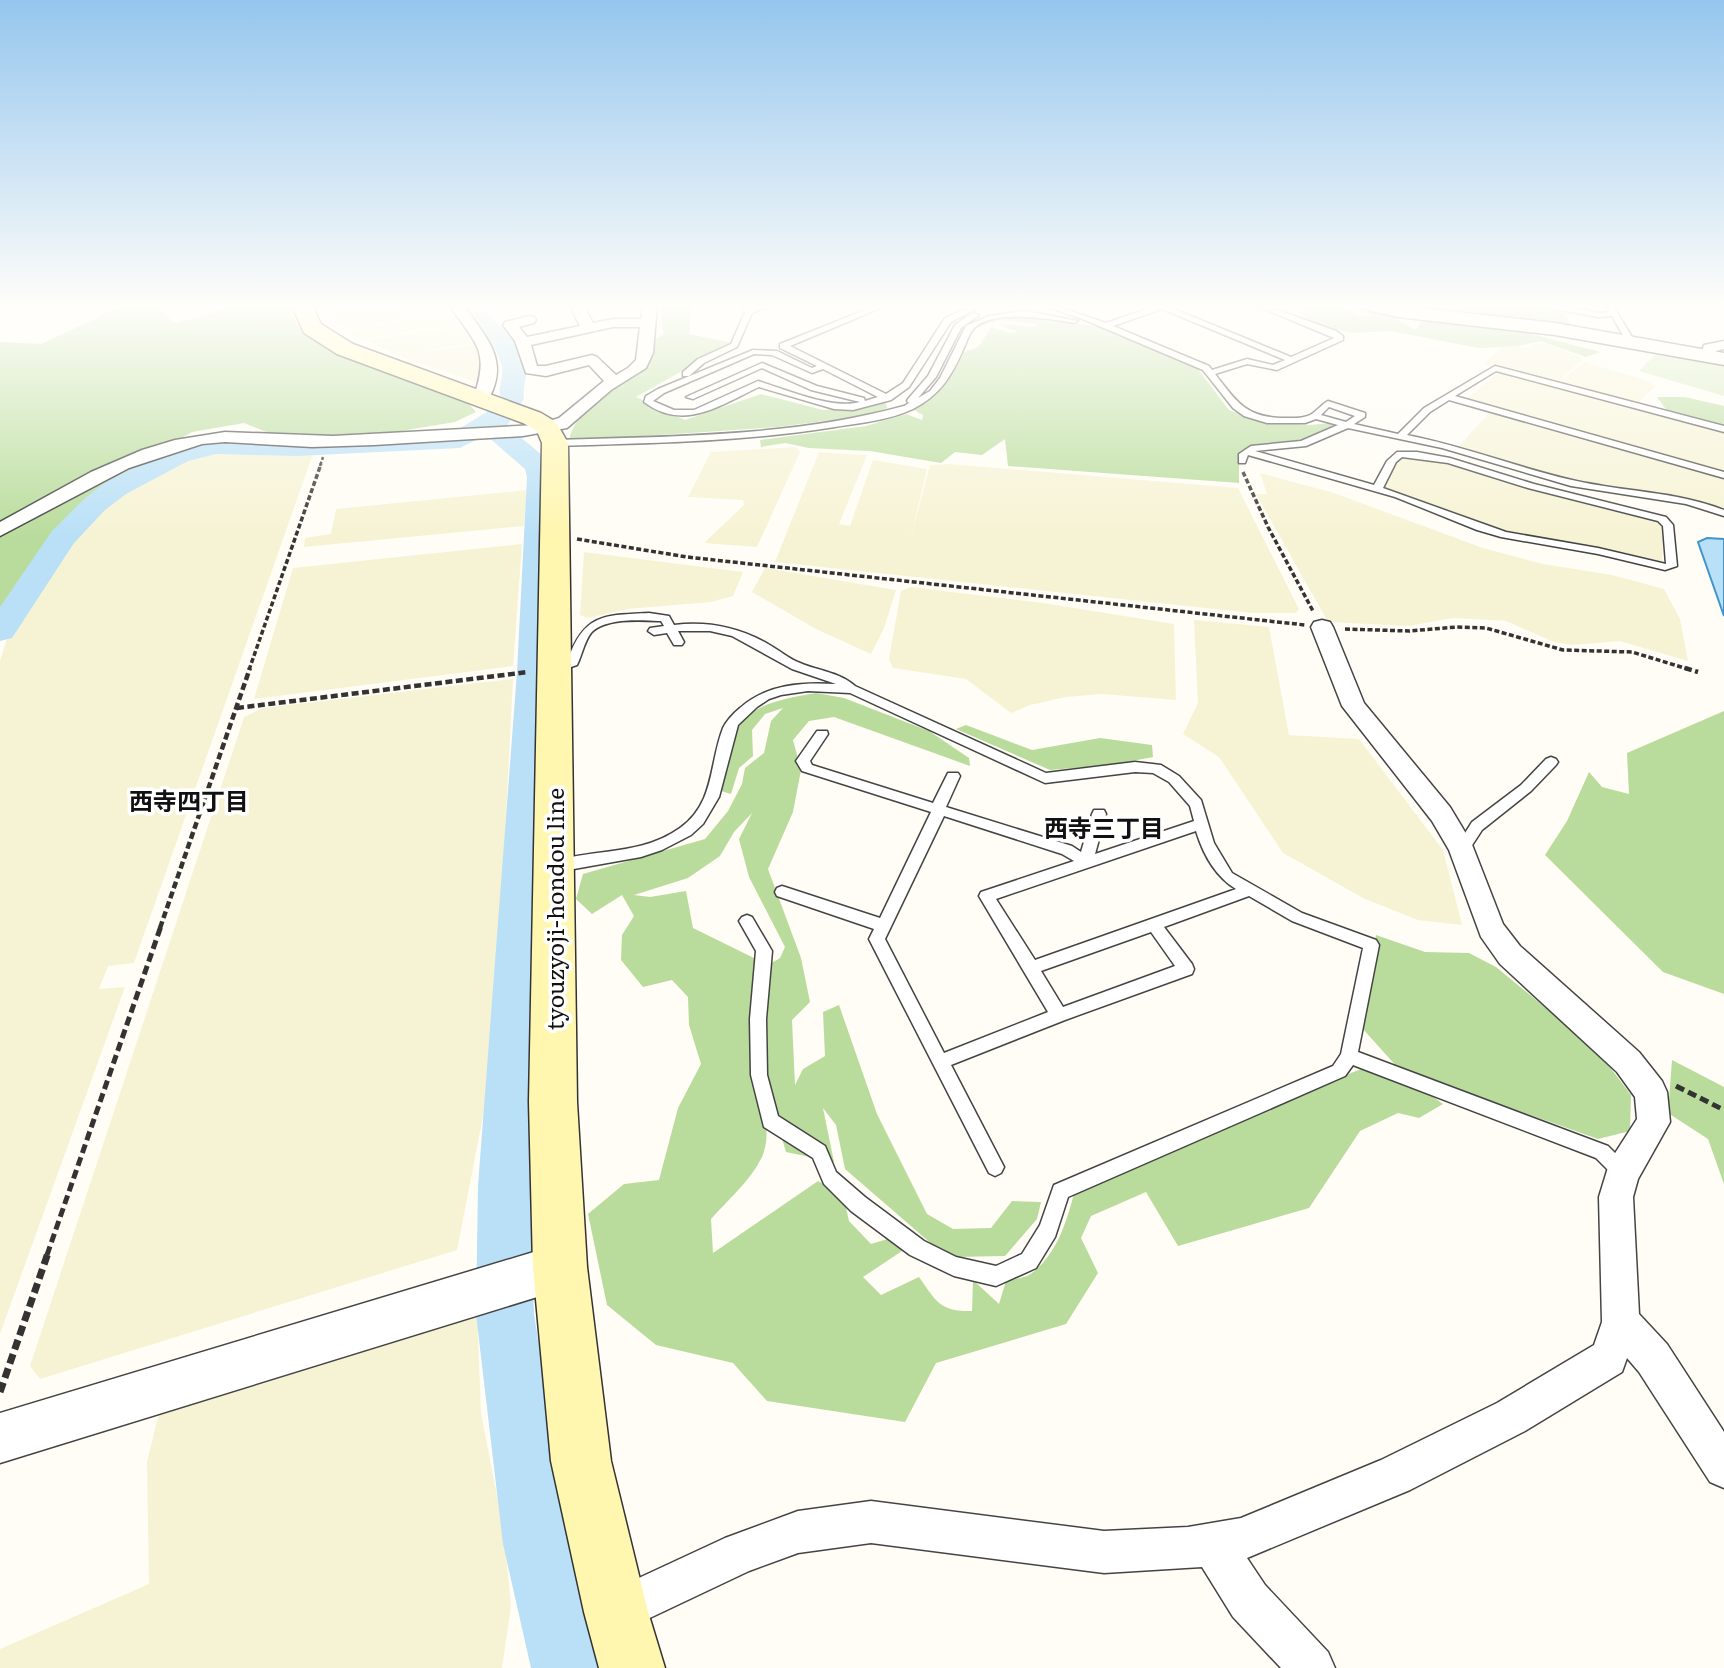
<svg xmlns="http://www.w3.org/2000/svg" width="1724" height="1668" font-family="Literata,'Noto Sans JP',serif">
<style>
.farmland{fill:#f6f3d4}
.green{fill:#d5ebbd}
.forest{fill:#b9dc9c}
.water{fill:#b9e0f7;stroke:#3f96cf;stroke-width:2}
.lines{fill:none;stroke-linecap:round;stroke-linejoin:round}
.river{fill:#b9e0f7;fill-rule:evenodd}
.service-casing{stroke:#444;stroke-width:3}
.minor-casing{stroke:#444;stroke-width:3}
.tertiary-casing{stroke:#444;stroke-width:3}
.secondary-casing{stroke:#333;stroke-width:3}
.path-far4{stroke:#333;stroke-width:2.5;stroke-dasharray:4.5 2;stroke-linecap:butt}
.path-far3{stroke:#333;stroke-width:3.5;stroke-dasharray:5 2.5;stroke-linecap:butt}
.path-far2{stroke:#333;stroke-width:4.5;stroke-dasharray:7 3.5;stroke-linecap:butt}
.path-far1{stroke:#333;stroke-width:5;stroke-dasharray:9 4.5;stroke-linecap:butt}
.path{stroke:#333;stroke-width:7;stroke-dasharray:10 5;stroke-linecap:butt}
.service{fill:#fff;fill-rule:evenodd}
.minor{fill:#fff;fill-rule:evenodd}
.tertiary{fill:#fff;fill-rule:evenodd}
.secondary{fill:#fff6b0;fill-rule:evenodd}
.labels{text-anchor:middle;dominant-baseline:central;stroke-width:7;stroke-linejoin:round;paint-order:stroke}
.street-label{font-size:23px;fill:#111;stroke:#fff}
.neighbourhood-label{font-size:24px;font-weight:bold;fill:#111;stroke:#fff}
</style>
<rect width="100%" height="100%" fill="#fffdf5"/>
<g class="farmland">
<polygon points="330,304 449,304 452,311 350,328 342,326 332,316"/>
<polygon points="448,315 456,316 458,324 362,339 352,335 348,330"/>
<polygon points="460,326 476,343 404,354 476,345 481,349 482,360 480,378 476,382 396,355 366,340"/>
<polygon points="1506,343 1530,349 1533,344 1551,345 1584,358 1558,382 1483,364"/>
<polygon points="1584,362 1639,378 1656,386 1636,404 1559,383"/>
<polygon points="1501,371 1724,431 1724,473 1465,400"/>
<polygon points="1491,411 1724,476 1724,509 1695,500 1609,489 1570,480 1459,446"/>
<polygon points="796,447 800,452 757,547 704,543 744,505 743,500 688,497 711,452"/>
<polygon points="215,449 314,451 134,963 108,966 99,989 125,987 0,1334 0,661 13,620 72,542 111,497 129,484 181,458"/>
<polygon points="819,452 867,455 839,524 850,526 873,460 927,469 911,537 930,465 950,464 1238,488 1299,609 1296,613 1252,613 775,562"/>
<polygon points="1406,455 1481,471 1657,520 1664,525 1662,561 1656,562 1614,551 1507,533 1383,488 1395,462"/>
<polygon points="1260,473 1334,493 1483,548 1543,564 1612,575 1664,589 1680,619 1688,661 1620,641 1572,645 1554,642 1506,621 1453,618 1409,626 1328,622 1256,494 1267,494"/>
<polygon points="527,490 524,526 304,547 305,538 331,534 336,509"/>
<polygon points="522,544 513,666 254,699 293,568"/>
<polygon points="584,552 743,572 733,596 711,602 627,609 588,618 580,615"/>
<polygon points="765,568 896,590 884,628 871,654 816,629 752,592"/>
<polygon points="911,587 1043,603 1174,624 1176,700 1102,694 1066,697 1030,705 1011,713 966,679 893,668 889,659 901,591"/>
<polygon points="1194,620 1269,627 1289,735 1359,739 1443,850 1462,925 1418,920 1365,899 1283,853 1219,757 1183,734 1198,703"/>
<polygon points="513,679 501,914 486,1101 457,1250 40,1379 30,1366 244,717 263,708"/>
<polygon points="477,1310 481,1413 504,1532 511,1606 502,1668 0,1668 0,1649 149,1584 147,1462 161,1405"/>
</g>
<polygon class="green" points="1655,355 1724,366 1724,396 1639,371"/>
<g class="forest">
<polygon points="127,304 153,304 175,323 214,313 234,304 287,304 302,333 353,359 465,399 476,412 455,422 377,435 284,439 244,423 192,432 183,437 176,461 106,497 0,629 0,342 41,344"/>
<path d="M664,304h33l-6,5 -2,25 43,9 -96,54 49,23 76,-26 62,16 38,-3 24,-7 2,8 -24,8 -85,11 -209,14c5,-33 54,-61 81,-76l-1,-22 15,-9 -4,-26z"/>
<polygon points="1331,304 1364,317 1370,314 1360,305 1389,315 1416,330 1424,316 1505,327 1600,352 1586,357 1541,341 1517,346 1479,348 1390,331 1351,333 1310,323 1301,312 1306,306"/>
<polygon points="1399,304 1520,304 1537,305 1564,312 1571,325 1400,306"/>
<polygon points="1003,315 1103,327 1197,368 1229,410 1262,422 1310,425 1331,423 1333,429 1291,444 1255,445 1239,452 1239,483 1008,466 1005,439 982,455 955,452 941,463 870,451 809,448 785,443 761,447 760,440 866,426 906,414 922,420 923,415 914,410 935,395 962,353 978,347 992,327 1009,333 1019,331 1009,329 1000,324 1033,327 1039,324 1000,320 975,328 982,321"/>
<polygon points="1657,397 1685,397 1724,406 1724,427 1668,412"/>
<path d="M816,693l28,5 85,33 40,27 1,8 -136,-49 -25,4 -16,19 8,30 -8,42 -25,57 33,89 9,44 -18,18 3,65 8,-16 22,-13 -2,-44 16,-7 38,109 50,100 26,15 38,-1 21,-27 29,1 -4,17 -32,37 -50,1 -21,-11 -89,-77 -9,-44 -13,-17 11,54 -48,-10 -26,-86 3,-98 17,-10 5,-11 -36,-70 -10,-38 13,-26 -18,19 -14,24 -32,22 -54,17 16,2 36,-6 7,37 65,32c-2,39 -4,78 0,118 3,26 15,53 4,79 -11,23 -34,43 -51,62l2,34 105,-72 25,13 6,27 22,23 20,-6 11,13 -39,26 18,18 38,-18c17,24 21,35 53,34l1,-31 26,24 7,-23c8,-2 20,-3 26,-8 26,-20 35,-53 43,-83l288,-122 58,20 22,16 -24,14 -21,-5 -38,18 -51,77 -131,38 -32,-54 -55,24 -10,22 17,35 -32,51 -130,39 -31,59 -138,-21 -34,-38 -77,-18 -49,-40 -19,-91 36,-30 35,-4 19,-72 23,-44 -12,-39 -1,-28 -16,-17 -29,7 -22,-27 1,-25 12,-19 -12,-21 -30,19 -16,-15 7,-25 122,-35 23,-28 14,-27 3,-16 19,-15 7,-32 12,-13 -18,6 -13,16 1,26 -14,12 -8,26 -10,-3c4,-18 5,-43 13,-59 14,-29 55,-34 82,-39z"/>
<polygon points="1724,711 1724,994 1663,972 1545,855 1567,821 1589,772 1602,787 1629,794 1627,753"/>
<polygon points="966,725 1032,750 1100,738 1152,745 1153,757 1111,765 1050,770 956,729"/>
<polygon points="1376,935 1425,952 1469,953 1496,967 1597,1050 1631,1095 1630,1131 1598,1139 1398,1068 1362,1028"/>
<polygon points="1672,1060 1724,1087 1724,1184 1708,1139 1668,1113"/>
</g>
<polygon class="water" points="1707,538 1724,539 1724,616 1698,542"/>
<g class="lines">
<path class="river" d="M460,304h20c16,25 37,28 46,62 2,9 -4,21 -2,33l-17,27 41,34 7,17 -4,195 -21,514 4,128 35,230 32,124h-70l-28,-124 -27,-230 2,-128 39,-514 10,-195 -2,-8 -39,-34 -26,13 -163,8 -81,-2 -28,7 -62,33 -21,16 -31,33 -62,95 -12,3v-34l52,-76 33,-33 21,-16 64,-33 46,-11 81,2 157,-8 39,-24 7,-9c-2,-12 4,-24 2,-32 -6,-28 -32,-39 -42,-63z"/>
<g class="service-casing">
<g id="service">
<polygon points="742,304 749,304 751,308 763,304 773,304 752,313 737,347 704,363 689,376 683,376 683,372 698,359 731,344 745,312"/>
<path d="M880,304h10l-100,42 96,48 17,-11 42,-65 31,-14h9l-34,18 -42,65 -18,13 -38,10 -19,-1 -75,-22c-39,18 -75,45 -115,15l2,-6 12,-7 95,-39 24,1 35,17 5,-2 -37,-18v-4zM754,354l18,1 40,18 11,-4 55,28 -13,4 -1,-3 -47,-12 -55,-23 -76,34 7,2 69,-31 49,22 49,12c-27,8 -75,-13 -102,-21l-64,29h-20l-21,-9 11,-8z"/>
<path d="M1040,304h10l56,19 49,-17v-2h18l-4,3 122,50 43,-19 -82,-34h9l75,27 7,5v4l-66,30 -30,-6 -32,10c21,27 30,43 67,44 9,0 20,1 28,-3 7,-4 11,-10 18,-14l37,12v4l-11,7 44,10 26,-26 71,-42 229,60v6l-228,-61 -41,25 269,76v6l-275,-78 -19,12 -23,23c56,11 109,32 165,45 51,12 103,11 152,30v6l-38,-12 -115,-18 -129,-38 -94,-20 -42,18 -51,5 119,34 13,-24 10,-9h20l33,6 84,26 132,33 7,8 4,41 -12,4 -67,-16 -97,-17 -24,-7 -82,-33 -147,-42 -3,8h-6v-9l12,-8 50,-5 37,-16 -22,-6 -11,4h-38l-23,-7 -11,-8 -30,-38 -118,-50zM1162,309l123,51 -12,5 -26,-6 -35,11 -3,-4 -96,-40zM1329,407l26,9 -9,6 -25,-7zM1402,457l46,6 80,25 130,33 5,5 3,38 -68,-16 -92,-16 -123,-44 13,-26z"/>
<polygon points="1553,304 1598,313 1609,312 1607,304 1614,304 1615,309 1635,342 1628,344 1612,316 1598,317 1550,308 1549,306"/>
<path d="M1026,311l52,10 -4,2c-24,-4 -86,-15 -102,8 -4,5 -6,13 -9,19 -12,27 -23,45 -50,59 -23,11 -53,14 -78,18 -92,15 -187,16 -280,19l-5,-3 5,-3c117,-4 236,-3 349,-34l5,-3 -2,-2 1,-2 20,-23 27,-51 17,-12 7,2 -18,13 -25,49 -18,21 12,-7 10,-13 26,-52 23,-10z"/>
<path d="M649,613l20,3 5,9c34,-4 64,2 94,19 11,6 21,15 32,19 19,8 39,9 55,23l191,87 89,-11 26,3 18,11 22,24 13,43 18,30 70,40 74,27 3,5 -21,107 250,94 20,20 3,6 -3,6 -6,3 -6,-3 -20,-20 -243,-93 -8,11 -277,121 -13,40 -19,31 -40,18 -42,-10 -44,-21 -59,-44 -27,-27 -11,-26 -49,-31 -13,-52 -1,-56 6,-68 -17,-30 3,-4 5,-2 5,2 20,34 -6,68 1,56 11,41 47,30 11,26 29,25 59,44 32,16 40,9 26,-12 18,-29 14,-40 279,-119 8,-12 22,-106 -71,-27 -43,-25 -85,31 28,37 2,5 -2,5 -127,46 -114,45 53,102 -3,6 -6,3 -6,-3 -120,-234 5,-10 -97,-33 -2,-4 2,-4 5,-2 98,32 51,-106 -129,-41 -6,-10 21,-30h10l1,3 -18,27 2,4 121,38 15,-30h10l2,3 -14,31 126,39 9,6 11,-38 2,-4h10l2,4 -11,40 99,-33 -4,-15 -21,-24 -16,-9 -18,-1 -90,11 -195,-90 -42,-2 -27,4 -12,4 -12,8 -19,18 -19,72 -16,27 -12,11 -29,15 -21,7 -84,15 -5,-2 -2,-4 2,-4c43,-14 89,-6 128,-34 35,-25 29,-64 43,-100 4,-8 11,-15 17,-20 27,-24 62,-26 96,-24l-44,-15 -60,-33 -22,-5h-32l6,11 -2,3h-8l-7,-12 -13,2 -6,-4 2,-3 14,-2 -3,-5h-3c-19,-1 -53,-3 -67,12 -7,9 -9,22 -14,32l-21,7 -6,-4 18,-8c16,-46 36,-45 81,-47zM944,816l118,38 12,7 -93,31 -2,4 69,116 -104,41 -59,-114zM1196,831c7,23 20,46 40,58l-201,71 -39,-61zM1151,932l24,34 -112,41 -22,-36z"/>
<polygon points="1551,757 1556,759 1558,762 1556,765 1531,791 1482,830 1467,853 1457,853 1455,849 1472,822 1521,785 1546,759"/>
</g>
</g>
<g class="minor-casing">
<g id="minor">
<path d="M449,304h14c22,34 49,55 24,98h-12l-2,-3c18,-51 2,-54 -24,-95z"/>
<path d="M576,304h14l-3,8 6,11 20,-4h28l2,-15h14l-4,49 -7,15 -35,22 -44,38 -44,8 -149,9 -62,2 -87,-5 -23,2 -73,24 -129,68v-14l91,-50 51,-22 33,-10 50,-8 108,4 203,-11 23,-7 45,-37 -15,-16 -43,11 -20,-3 -11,-32 -12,-16 2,-3 24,-6 5,1 2,3 -2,3 -15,4 8,10 53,-11 -7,-14zM613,327h27l-4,33 -8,8 -12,7 -19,-18 -5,-2 -46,11h-9l-6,-21z"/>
<polygon points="1724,341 1724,349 1716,351 1713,360 1703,360 1700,357 1704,345"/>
<polygon points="1322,620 1330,622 1333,627 1364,703 1450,807 1471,842 1503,924 1520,946 1639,1052 1662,1081 1667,1092 1670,1122 1638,1179 1633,1197 1639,1314 1667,1344 1724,1432 1724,1488 1710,1482 1639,1372 1627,1358 1622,1372 1525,1431 1410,1490 1247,1558 1265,1585 1328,1652 1335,1668 1281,1668 1233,1617 1202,1567 1104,1573 871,1543 798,1553 749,1571 616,1634 600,1628 594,1612 600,1596 725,1538 798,1511 871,1501 1104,1531 1188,1527 1241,1518 1381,1460 1497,1403 1594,1345 1602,1322 1599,1197 1610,1161 1637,1119 1635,1097 1617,1072 1500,964 1481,937 1449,850 1432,821 1342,706 1311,627 1314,622"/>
</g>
</g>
<g class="tertiary-casing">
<g id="tertiary">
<polygon points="1356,304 1385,304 1555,323 1724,353 1724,365 1555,335 1398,317 1359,308"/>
<polygon points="560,1244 576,1251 583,1267 576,1283 560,1290 0,1463 0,1413"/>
</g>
</g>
<g class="secondary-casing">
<polygon id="secondary" points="291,304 311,304 321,324 353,344 541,413 556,422 568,443 577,1102 587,1267 611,1461 648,1612 665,1668 599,1668 584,1612 551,1461 533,1267 529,1102 542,443 537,431 523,423 337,354 304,333"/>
</g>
<polyline class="path-far4" points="320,466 323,457"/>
<g class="path-far3">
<polyline points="1243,472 1268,527 1313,611"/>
<polyline points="577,539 687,557 1305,625"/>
<polyline points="1345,629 1409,631 1457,627 1486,628 1563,650 1632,652 1691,670"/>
<polyline points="249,670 321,464"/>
</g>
<g class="path-far2">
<polyline points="1685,668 1698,672"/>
<polyline points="237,708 528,672"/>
<polyline points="160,928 250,668"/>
</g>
<g class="path-far1">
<polyline points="1676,1086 1724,1110"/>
<polyline points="47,1255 161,926"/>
</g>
<polyline class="path" points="0,1392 48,1253"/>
<use href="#service" class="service"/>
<use href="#minor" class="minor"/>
<use href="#tertiary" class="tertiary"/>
<use href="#secondary" class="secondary"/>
</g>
<linearGradient id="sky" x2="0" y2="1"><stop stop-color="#95c6ee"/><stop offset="0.57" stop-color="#fffefa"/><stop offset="1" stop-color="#fffefa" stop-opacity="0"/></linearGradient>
<rect width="1724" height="537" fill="url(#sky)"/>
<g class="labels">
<g class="street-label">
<text transform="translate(554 909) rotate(-90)">tyouzyoji-hondou line</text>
</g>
<g class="neighbourhood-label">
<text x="189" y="799">西寺四丁目</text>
<text x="1104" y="826">西寺三丁目</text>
</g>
</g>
</svg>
